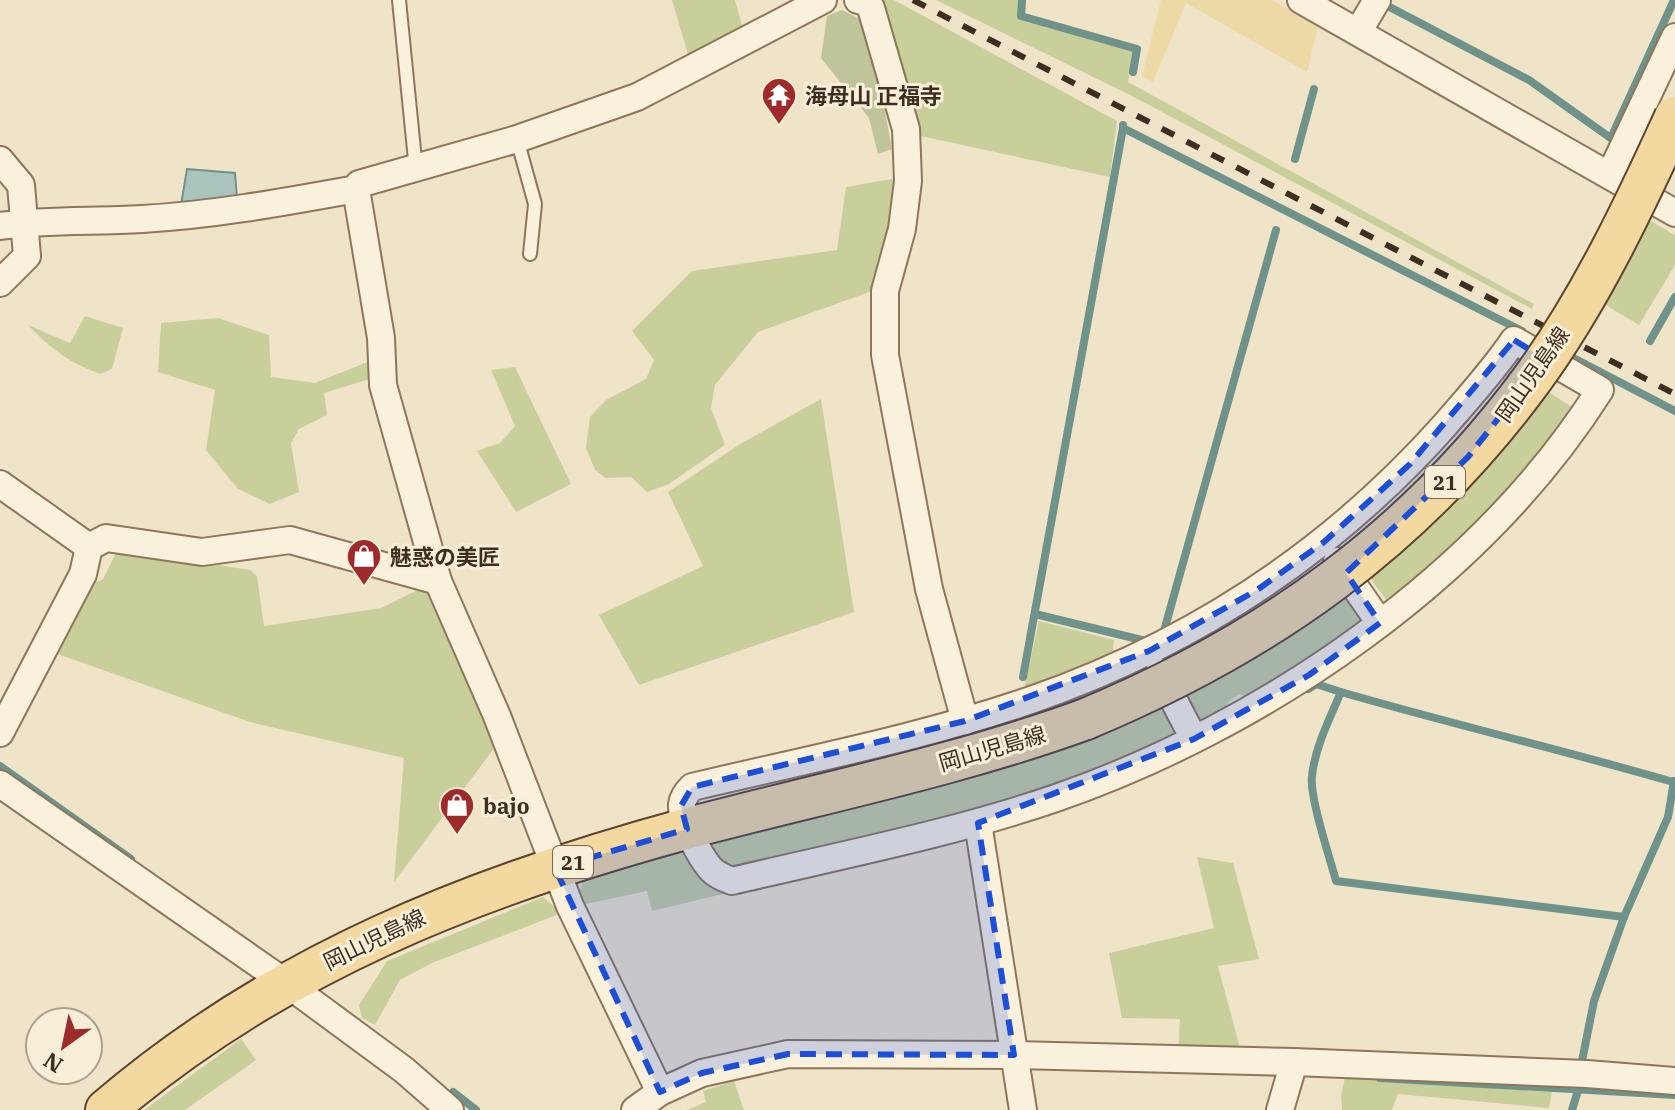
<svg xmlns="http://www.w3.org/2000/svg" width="1675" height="1110" font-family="'IBM Plex Serif','Noto Sans JP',serif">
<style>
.green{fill:#c9cf9b}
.sand{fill:#ecd9a5}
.cemetery{fill:#bfc49a}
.water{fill:#a9c4bc;stroke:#6f938a;stroke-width:2}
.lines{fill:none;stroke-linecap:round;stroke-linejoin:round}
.stream{stroke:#6f938a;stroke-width:8}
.service-casing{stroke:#8d765c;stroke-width:16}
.minor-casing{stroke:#8d765c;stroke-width:30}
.primary-casing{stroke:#5b4430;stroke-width:44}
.service{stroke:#faf1dc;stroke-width:12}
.minor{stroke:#faf1dc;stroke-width:26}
.primary{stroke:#f3d9a0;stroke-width:40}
.rail{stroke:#3d2e20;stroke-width:6;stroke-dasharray:14 14;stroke-linecap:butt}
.primary-bridge-casing{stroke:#5b4430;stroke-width:44;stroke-linecap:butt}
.primary-bridge{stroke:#f3d9a0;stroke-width:40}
.marked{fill:#1d4ed8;fill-opacity:0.2;stroke:#1d4ed8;stroke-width:6;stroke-dasharray:16 10;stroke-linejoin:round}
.labels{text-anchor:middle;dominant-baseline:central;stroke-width:6;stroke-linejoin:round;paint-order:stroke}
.shield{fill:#f7eed8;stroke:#756857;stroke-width:2}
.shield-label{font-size:20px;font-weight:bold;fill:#3d2e20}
.poi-label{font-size:22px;font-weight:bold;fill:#3d2e20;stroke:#f7eed8;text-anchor:start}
.street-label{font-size:22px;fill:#3d2e20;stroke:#f7eed8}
</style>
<rect width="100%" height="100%" fill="#f0e4c8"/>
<g class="green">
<polygon points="672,0 735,0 744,33 690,61"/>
<polygon points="883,0 894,0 1117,121 1110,177 916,135 881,5"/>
<polygon points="936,0 1026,0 1025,19 1134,50 1128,82 1534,304 1532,309 1130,95"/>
<polygon points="897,178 891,223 875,290 758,332 715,385 711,408 725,445 669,484 647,492 631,477 606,478 595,470 586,448 590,417 606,400 646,379 654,360 632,331 692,271 837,250 846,187"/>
<polygon points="1649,220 1675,235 1675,265 1639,325 1604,304"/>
<path d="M85,316l38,12 -11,41 -12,5c-33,-13 -48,-24 -72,-49l42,18z"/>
<polygon points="218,318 269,335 271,377 315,383 370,361 373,378 324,393 327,415 299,429 291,443 299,492 270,504 238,489 206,450 215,390 158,372 161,323"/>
<polygon points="515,367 571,484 516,512 477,451 500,443 515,426 491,370"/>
<polygon points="1547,391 1575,409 1525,474 1483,518 1389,604 1368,575"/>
<polygon points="821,399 854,612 639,685 599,615 703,566 668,492 740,444"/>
<polygon points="118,549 250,570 257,576 264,626 381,608 420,589 430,593 498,743 394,882 404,758 250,722 55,653 91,579 98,582 103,579"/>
<polygon points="1345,594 1364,622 1255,701 1240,694 1229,701 1222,716 1199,730 1183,696"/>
<polygon points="1039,621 1114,640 1113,650 1126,653 1024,689"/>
<polygon points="1167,702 1184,734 1101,770 950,819 732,871 721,867 711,849 714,841"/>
<polygon points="676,850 689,855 727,893 652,911 647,891 581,905 579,893 584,877"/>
<polygon points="1197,857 1233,863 1259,959 1218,966 1240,1048 1234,1054 1178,1052 1180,1019 1122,1018 1109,953 1214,928"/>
<polygon points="543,897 562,913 432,963 400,980 375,1025 362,1018 359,1005 387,961"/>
<polygon points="241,1039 256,1060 185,1110 144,1110"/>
<polygon points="1345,1078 1552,1092 1549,1108 1398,1094 1392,1110 1342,1110 1341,1096"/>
<polygon points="734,1081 744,1110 687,1110 706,1102 703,1091"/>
</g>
<polygon class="sand" points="1161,0 1272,0 1318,26 1307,72 1186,3 1153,82 1142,76"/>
<polygon class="cemetery" points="842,10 862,20 881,91 892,149 878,154 869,118 821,58 827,16"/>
<polygon class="water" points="187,169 235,173 237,199 181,205"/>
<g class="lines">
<g class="stream">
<polyline points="1022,0 1021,16 1137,49 1133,72"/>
<polyline points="1380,2 1529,80 1619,144"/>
<polyline points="1123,125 1123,128 1522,331"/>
<polyline points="1611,138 1674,0"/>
<polyline points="1295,159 1314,89"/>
<polyline points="1650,341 1675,297"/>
<polyline points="1562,352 1675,411"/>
<polyline points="1035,614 1146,641"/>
<polyline points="1164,631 1276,230"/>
<polyline points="1023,677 1123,128"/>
<polyline points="1308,689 1316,684 1341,692"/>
<polyline points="0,766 131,859"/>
<path d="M1624,917l-288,-36c-6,-23 -27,-85 -24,-105 3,-29 18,-58 29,-84 110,32 222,58 332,90"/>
<polyline points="1580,1071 1594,1001 1624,917 1668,817 1674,781"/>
<polyline points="1380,1078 1675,1095"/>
<polyline points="453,1092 476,1110"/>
<polyline points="1572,1110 1580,1084"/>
</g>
<g class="service-casing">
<g id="service">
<polyline points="399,0 416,170"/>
<polyline points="517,139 535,204 530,254"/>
</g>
</g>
<g class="minor-casing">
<g id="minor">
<polyline points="858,0 866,2 871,8 906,129 908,181 902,229 885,291 885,355 929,589 965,721"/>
<polyline points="1301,0 1675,213"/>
<polyline points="1358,32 1377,0"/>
<polyline points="0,160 21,185 27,256 0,283"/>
<polyline points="1610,175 1675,37"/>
<polyline points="356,189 381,338 383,385 438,581 497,716 570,906 660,1092"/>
<path d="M0,226c47,-7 94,-4 142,-7 72,-4 142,-17 214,-30l3,-5 158,-45 120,-42 186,-97"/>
<path d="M1514,340l86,50c-119,188 -336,336 -544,408 -105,36 -215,57 -324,83 -8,-3 -16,-6 -22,-13 -10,-12 -30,-48 -28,-64 1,-7 5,-12 10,-17 113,-27 229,-49 339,-87 161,-56 301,-148 414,-275 24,-28 48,-54 69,-85z"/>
<polyline points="0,484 89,547"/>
<polyline points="1337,561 1380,623"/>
<polyline points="1159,672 1194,739"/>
<polyline points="0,733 83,574 89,547 106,538 202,552 290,540 438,581"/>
<polyline points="0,784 286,983 404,1070 450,1110"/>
<polyline points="978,823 1023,1110"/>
<polyline points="635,1110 660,1092 702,1073 788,1054 1014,1055 1294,1062 1587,1074 1675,1081"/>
<polyline points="1280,1110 1294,1062"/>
</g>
</g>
<g class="primary-casing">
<path id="primary" d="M106,1110c170,-146 369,-224 583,-282 132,-35 268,-62 397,-109"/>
</g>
<use href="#service" class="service"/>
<use href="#minor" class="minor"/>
<use href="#primary" class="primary"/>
<polyline class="rail" points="913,0 1675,394"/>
<g class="primary-bridge-casing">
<path id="primary-bridge" d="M1086,719c182,-76 329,-180 447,-341 58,-80 101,-171 142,-261"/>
</g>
<use href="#primary-bridge" class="primary-bridge"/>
</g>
<path class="marked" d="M1514,340l31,19 -77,98 -122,116 34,50 -71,52 -115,64 -216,84 36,232 -226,-1 -86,19 -42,19 -105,-224 132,-39 -6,-23 11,-19 273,-66 184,-70 108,-61 67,-48 86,-78z"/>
<defs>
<g id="temple-pin" transform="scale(1.8)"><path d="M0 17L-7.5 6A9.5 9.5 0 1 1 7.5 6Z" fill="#9e2a2b" stroke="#f7eed8"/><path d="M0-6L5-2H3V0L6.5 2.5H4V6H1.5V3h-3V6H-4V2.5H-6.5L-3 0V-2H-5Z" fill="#fff"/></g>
<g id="shop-pin" transform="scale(1.8)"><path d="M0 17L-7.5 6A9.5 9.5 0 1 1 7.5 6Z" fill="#9e2a2b" stroke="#f7eed8"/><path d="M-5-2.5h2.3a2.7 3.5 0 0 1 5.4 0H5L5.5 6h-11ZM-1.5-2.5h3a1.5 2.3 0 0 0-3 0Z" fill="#fff"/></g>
</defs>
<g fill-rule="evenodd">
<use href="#temple-pin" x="779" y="95"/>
<use href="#shop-pin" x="364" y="556"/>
<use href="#shop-pin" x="457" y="805"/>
</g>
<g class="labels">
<g class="shield">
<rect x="1425" y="466" width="40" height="32" rx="6"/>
<rect x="553" y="846" width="40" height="32" rx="6"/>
</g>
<g class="shield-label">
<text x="1445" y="482">21</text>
<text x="573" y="862">21</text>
</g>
<g class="poi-label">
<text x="805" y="95">海母山 正福寺</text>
<text x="390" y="556">魅惑の美匠</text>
<text x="483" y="805">bajo</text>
</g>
<g class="street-label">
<text transform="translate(1532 374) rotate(-55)">岡山児島線</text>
<text transform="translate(992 748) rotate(-16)">岡山児島線</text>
<text transform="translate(374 939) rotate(-26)">岡山児島線</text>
</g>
</g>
<g transform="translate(64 1046) rotate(213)"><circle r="38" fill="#f7eed8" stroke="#ada18e" stroke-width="2"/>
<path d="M0-6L14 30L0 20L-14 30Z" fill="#9e2a2b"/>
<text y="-12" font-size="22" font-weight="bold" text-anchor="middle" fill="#3d2e20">N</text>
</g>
</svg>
